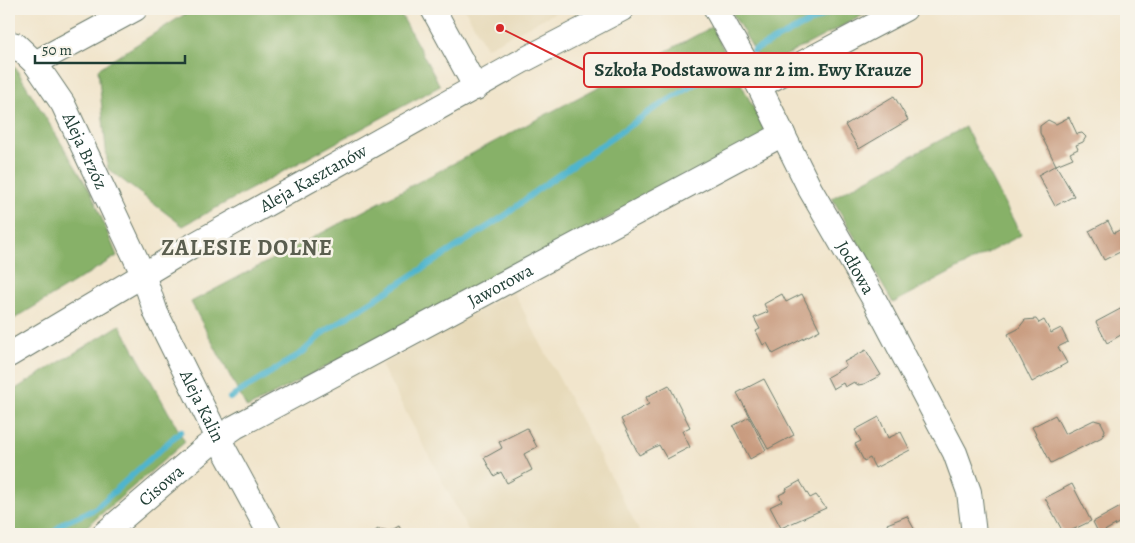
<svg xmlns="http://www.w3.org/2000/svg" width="1135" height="543" font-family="Alegreya,serif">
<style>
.built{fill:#e7daba}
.forest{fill:#87b168;stroke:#53774e}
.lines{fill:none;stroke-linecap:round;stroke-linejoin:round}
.stream{stroke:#4fb5ce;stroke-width:6}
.building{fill:#c99c80}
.street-casing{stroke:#687869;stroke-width:26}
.street{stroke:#fff;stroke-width:24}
.labels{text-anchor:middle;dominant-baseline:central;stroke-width:5;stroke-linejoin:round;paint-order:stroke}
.street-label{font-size:18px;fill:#1f3d34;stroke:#f7f3e8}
.district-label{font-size:22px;font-weight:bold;letter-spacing:1px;fill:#5a5e4f;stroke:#f7f3e8}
.leader{fill:none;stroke:#d62828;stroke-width:2}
.callout-dot{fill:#d62828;stroke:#f7f3e8;stroke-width:2}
.callout{fill:#f7f3e8;stroke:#d62828;stroke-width:2}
.callout-label{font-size:19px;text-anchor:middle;font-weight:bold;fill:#1f3d34}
</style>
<rect width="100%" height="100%" fill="#f7f3e8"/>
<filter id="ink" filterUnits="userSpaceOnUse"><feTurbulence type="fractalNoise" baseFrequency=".02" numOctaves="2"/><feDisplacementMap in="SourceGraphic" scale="10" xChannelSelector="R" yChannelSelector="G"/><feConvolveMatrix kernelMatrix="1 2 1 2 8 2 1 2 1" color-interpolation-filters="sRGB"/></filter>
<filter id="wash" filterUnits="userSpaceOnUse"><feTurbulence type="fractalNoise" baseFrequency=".0096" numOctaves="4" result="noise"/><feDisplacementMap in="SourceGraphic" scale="20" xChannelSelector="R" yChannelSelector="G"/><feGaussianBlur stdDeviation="1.12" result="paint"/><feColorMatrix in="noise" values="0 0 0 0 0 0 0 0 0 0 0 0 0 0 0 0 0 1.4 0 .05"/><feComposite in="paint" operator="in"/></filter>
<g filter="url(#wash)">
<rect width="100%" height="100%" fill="#f1e5cc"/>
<g class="built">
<polygon points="465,9 562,9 486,48"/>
<polygon points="513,291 641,534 470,534 381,365"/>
</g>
<g class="forest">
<polygon points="193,9 398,9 440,86 183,226 108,169 98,69"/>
<polygon points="730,9 875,9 764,67"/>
<polygon points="712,27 767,134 247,408 191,302"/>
<polygon points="9,63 13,64 92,194 117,256 9,322"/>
<polygon points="965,127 1021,235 893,303 832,198"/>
<polygon points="120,325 185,442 78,534 9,534 9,393"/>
</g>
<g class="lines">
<g class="stream">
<polyline points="753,51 835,9"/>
<polyline points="230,398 303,352 324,332 506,215 537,190 652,110 731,63"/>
<polyline points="53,534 63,523 95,509 181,431"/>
</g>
</g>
<g id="blocks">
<g class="building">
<polygon points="894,96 908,120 859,149 845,125"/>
<polygon points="1069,117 1077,134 1082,133 1086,137 1083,142 1076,145 1078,149 1070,153 1073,158 1056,165 1074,196 1055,206 1038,175 1056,165 1040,133 1040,126 1048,120 1056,124"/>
<polygon points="1108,221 1114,233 1121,229 1126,238 1126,249 1104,260 1089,231"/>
<polygon points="782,294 786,302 802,294 820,330 773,354 767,343 763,345 756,331 760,329 754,318 768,312 764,304"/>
<polygon points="1126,306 1126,332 1107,343 1096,322"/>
<polygon points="1036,319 1039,323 1044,320 1051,333 1061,328 1068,342 1058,347 1067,363 1032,382 1008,334 1018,329 1025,320"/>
<polygon points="866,350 881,375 864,384 858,385 854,382 845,387 843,383 833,389 827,377 846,366 844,362"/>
<polygon points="764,379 794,435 768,449 737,393"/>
<polygon points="669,385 690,427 682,431 690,447 667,459 659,445 639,455 621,419 649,404 646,397"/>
<polygon points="1055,415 1065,434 1094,420 1101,422 1105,430 1102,437 1051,463 1032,427"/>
<polygon points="749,417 766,450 750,459 733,426"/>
<polygon points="879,417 888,438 901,432 910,450 875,468 870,458 864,461 855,444 861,441 855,430"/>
<polygon points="527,428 537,447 524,454 532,470 507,483 501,472 494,476 484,458 502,448 499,442"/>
<polygon points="800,481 810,498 816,495 826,508 781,528 770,507 782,501 779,495 787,491 786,489"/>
<polygon points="1072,484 1091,521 1064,534 1045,498"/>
<polygon points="1126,504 1126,519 1099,534 1093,522"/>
<polygon points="907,516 917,534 891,534 887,524"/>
<polygon points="399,526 403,534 371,534 378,529 390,531"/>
</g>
</g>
</g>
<g filter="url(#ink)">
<use href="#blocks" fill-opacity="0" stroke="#687869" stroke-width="1"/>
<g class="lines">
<g class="street-casing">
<g id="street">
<polyline points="433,9 476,88"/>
<path id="s1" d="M716,9l43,77 51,103 65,112 80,152 14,39 5,42"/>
<path id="s2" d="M9,43l7,2 19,18 28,41 80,170 13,39 62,125 52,96"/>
<polyline points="35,63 135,9"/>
<polyline points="759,86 905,9"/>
<path id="s3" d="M9,355l181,-108 332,-186 100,-52"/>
<path id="s4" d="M104,534l102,-87 29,-20 548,-293"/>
</g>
</g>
<use href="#street" class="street"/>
</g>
</g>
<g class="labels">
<g class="street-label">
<text stroke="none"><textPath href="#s2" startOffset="135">Aleja Brzóz</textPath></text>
<text stroke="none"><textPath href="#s3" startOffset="352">Aleja Kasztanów</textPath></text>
<text stroke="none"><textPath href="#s1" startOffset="294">Jodłowa</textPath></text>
<text stroke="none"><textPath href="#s4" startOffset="470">Jaworowa</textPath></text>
<text stroke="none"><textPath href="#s2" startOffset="416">Aleja Kalin</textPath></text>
<text stroke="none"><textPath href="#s4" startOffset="75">Cisowa</textPath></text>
</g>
<g class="district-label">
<text x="247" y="248">ZALESIE DOLNE</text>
</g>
</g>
<path class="leader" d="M500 28L584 70"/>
<circle class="callout-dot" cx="500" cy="28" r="5"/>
<rect class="callout" x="584" y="53" width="338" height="34" rx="5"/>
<g class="callout-label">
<text x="753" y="76">Szkoła Podstawowa nr 2 im. Ewy Krauze</text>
</g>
<rect width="1135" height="543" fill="none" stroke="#f7f3e8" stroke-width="30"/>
<path d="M35 55v8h150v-8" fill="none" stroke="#1f3d34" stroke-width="2.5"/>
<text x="42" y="55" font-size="15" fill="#1f3d34" stroke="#f7f3e8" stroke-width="4" paint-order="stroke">50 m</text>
</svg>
